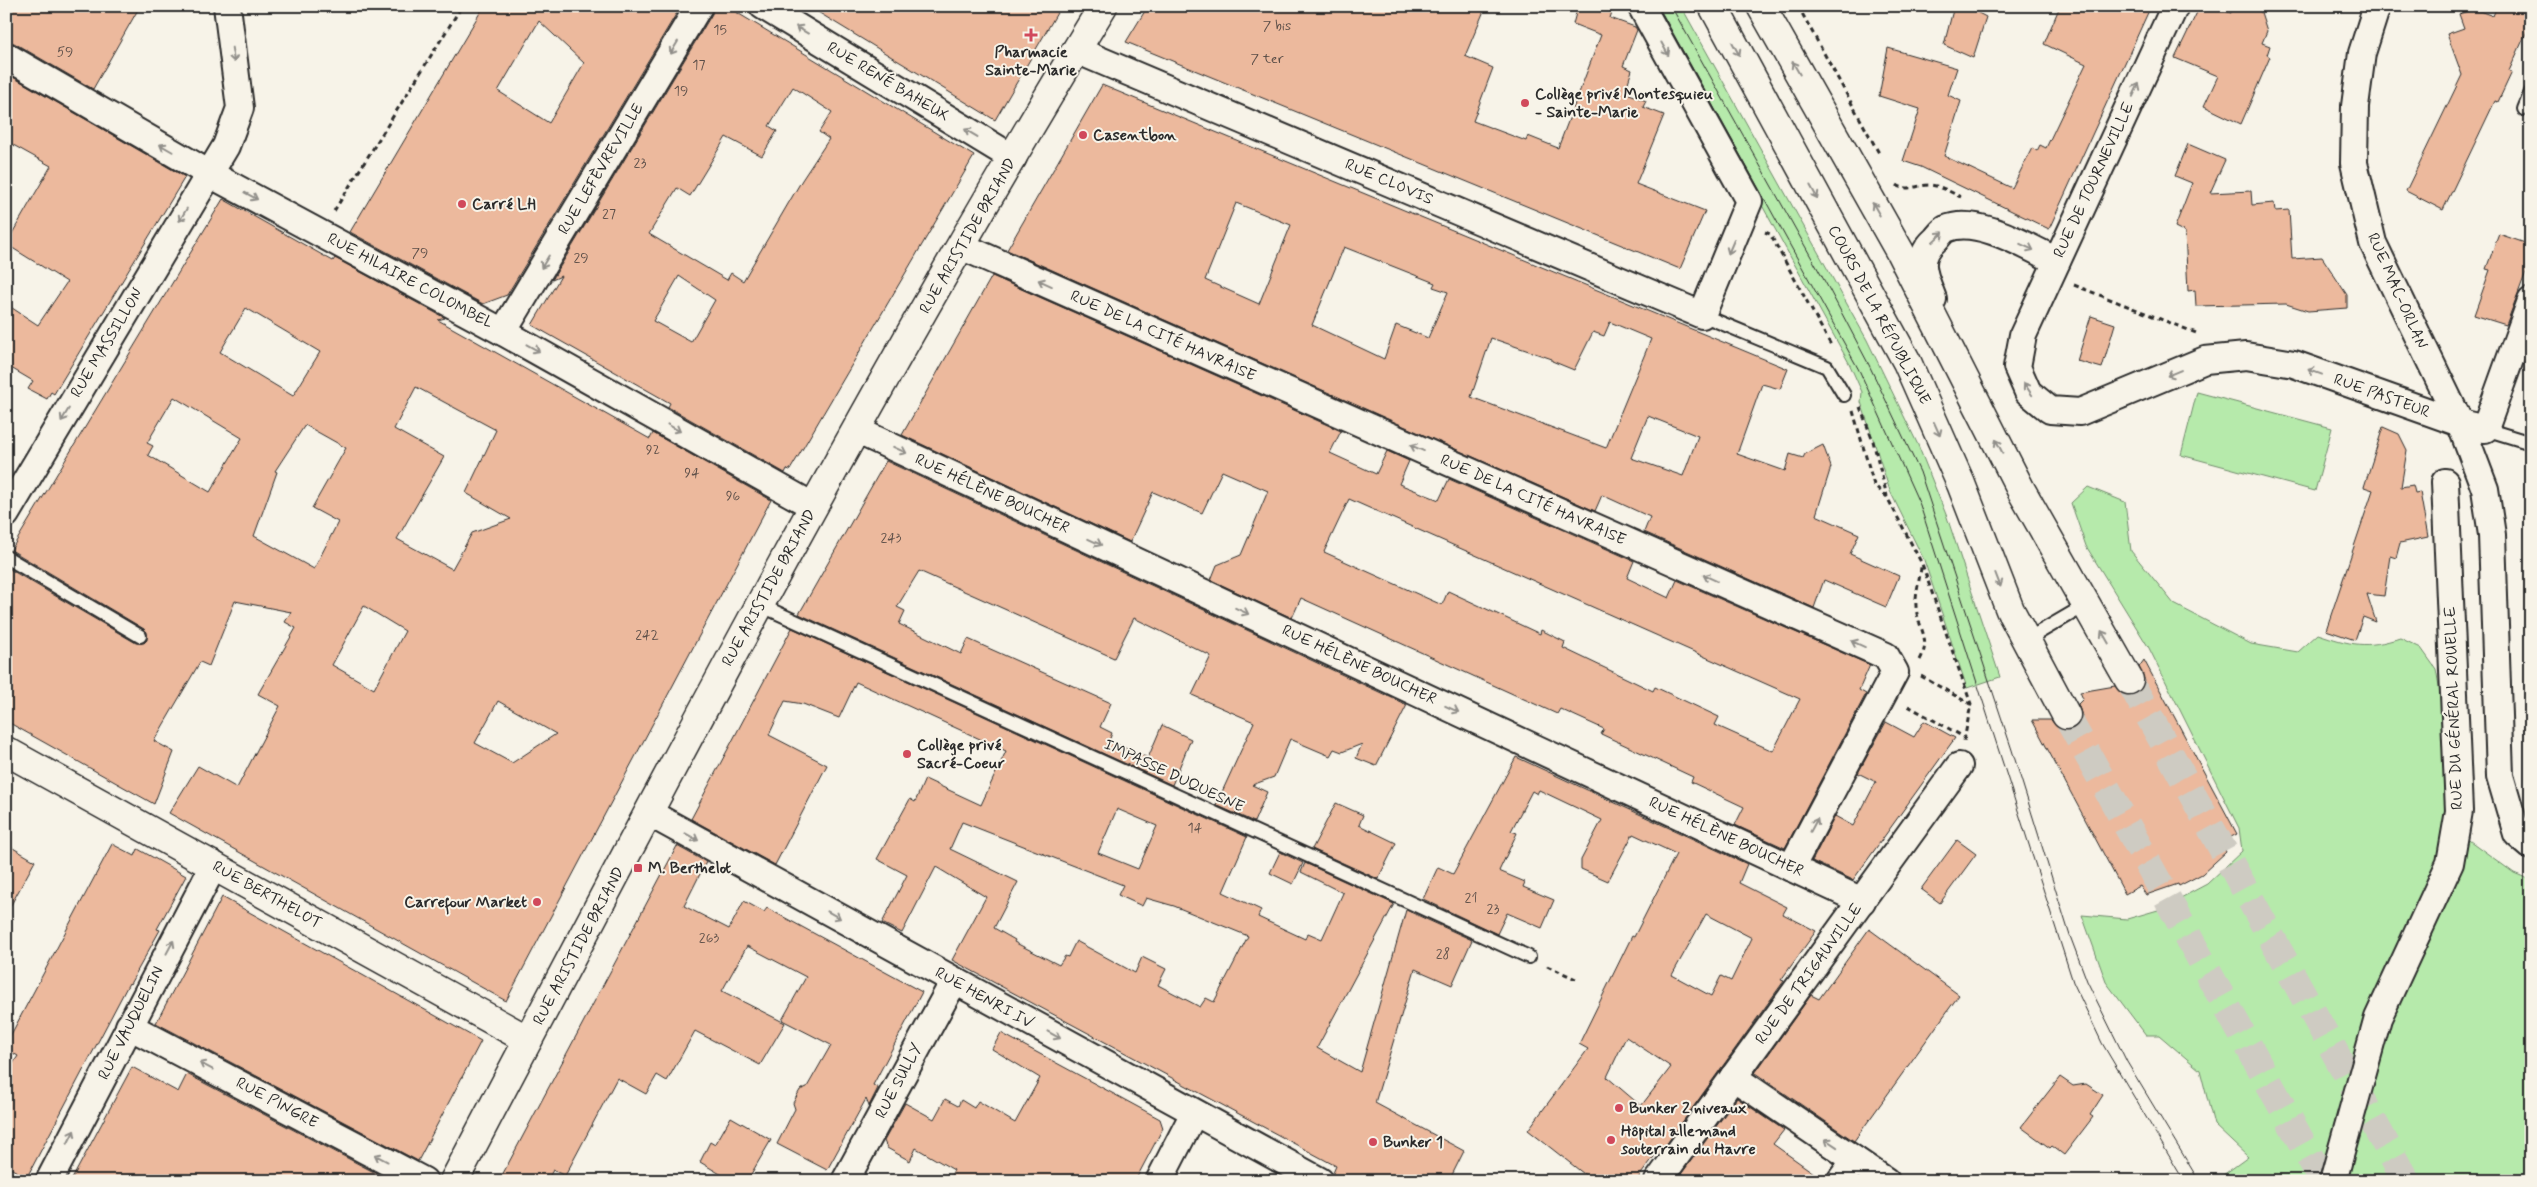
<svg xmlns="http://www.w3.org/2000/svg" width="2537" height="1187" font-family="Mynerve,sans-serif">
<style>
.green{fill:#b6eaab;stroke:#708a6b}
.building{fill:#ecb99d;stroke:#2b2b2b;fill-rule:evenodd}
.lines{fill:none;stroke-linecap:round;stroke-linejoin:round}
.secondary-tunnel{stroke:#cecbc2;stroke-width:28;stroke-dasharray:28 14;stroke-linecap:butt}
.service-casing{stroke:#2b2b2b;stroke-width:16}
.minor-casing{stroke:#2b2b2b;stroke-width:30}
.tertiary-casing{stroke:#2b2b2b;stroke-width:31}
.secondary-casing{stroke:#2b2b2b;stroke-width:31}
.path{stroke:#2b2b2b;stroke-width:3;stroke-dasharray:5 4;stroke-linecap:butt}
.service{stroke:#f7f3e8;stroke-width:12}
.minor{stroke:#f7f3e8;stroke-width:26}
.tertiary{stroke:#f7f3e8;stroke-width:28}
.secondary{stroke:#f7f3e8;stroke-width:28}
.tram{stroke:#2b2b2b;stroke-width:1}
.oneway{stroke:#918f8a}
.poi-dot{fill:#d1495b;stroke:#f7f3e8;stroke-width:2}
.labels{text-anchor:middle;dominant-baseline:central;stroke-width:4;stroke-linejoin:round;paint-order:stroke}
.number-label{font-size:14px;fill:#5b4e48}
.poi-label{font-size:16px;font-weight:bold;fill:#2b2b2b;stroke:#f7f3e8;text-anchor:start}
.street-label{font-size:16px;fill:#2b2b2b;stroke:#f7f3e8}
</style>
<rect width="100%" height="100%" fill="#f7f3e8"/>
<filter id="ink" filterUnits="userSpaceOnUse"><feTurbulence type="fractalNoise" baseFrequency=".02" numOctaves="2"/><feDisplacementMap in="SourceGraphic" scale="10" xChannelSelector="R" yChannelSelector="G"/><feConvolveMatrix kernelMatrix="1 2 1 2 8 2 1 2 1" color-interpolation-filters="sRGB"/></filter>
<g filter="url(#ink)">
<g class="green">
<polygon points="1652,6 1681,6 1867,340 1918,445 1947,517 2000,677 1967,688 1924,560 1890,491 1861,402 1862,392 1849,363"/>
<polygon points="2197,392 2332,428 2315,491 2181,455"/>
<path d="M2088,487l37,15 6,49 43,53 77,40 47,8 20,-18c33,11 48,15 82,4l21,10 15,21 30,169 48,35 17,7v292l-6,9h-310l33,-24 -34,-32 -14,-55 -41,-35h-13l-40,-53 -24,-67 45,4 31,-9 49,-26 35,-33 -3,-23 -90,-180 -63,-102 -15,-43z"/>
</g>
<g class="building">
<polygon points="6,6 140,6 93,89 14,43 6,41"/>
<path d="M484,6h197l-174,289 -24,9 -133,-72zM539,21l45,42 -35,60 -51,-32z"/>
<path d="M714,6h12l248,150 -175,299 -9,15 -3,-1 -2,4 -117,-66 2,-4 -138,-78 29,-49 -9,4 160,-266zM793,87l39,25 -13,20 10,7 -27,41 -59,101 -12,-8 -4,7 -78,-46 28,-46 13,8 36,-59 36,19 15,-25 -8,-5zM679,276l36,24 -24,42 -38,-21z"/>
<polygon points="808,6 1061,6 995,120"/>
<polygon points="1148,6 1486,6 1465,56 1493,68 1473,121 1526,141 1528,136 1558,148 1601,35 1573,24 1578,6 1614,6 1610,18 1635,27 1637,30 1623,66 1632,70 1625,92 1646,101 1643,107 1664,115 1636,184 1705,211 1680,269 1126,42"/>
<polygon points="1954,6 1965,6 1986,17 1973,58 1944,45"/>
<polygon points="2060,6 2151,6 2049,229 1921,167 1903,161 1920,109 1879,96 1888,48 1957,68 1948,95 1961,101 1944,156 2012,188 2032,148 2037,151 2040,145 2046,148 2086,64 2044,44"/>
<polygon points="2200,6 2209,6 2231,13 2232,6 2259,6 2267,31 2262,43 2270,46 2267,55 2270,57 2241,124 2204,106 2218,76 2175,58"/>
<polygon points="2497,6 2531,6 2531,22 2509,71 2512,72 2498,102 2495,101 2443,210 2406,191 2462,75 2447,34 2464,28 2459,14 2474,9 2493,16"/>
<polygon points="6,73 185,177 54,394 51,392 47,399 28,389 33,381 6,365 6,304 38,325 67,282 6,244 51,166 6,141"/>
<path d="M1102,85l686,284 -8,20 -18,-5 -25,70 48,17 5,-17 13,4 2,-4 18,-9 8,22 -15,48 43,19 -9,20 49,22 -13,31 -62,-27 -10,28 -170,-76 6,-15 -48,-22 -7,16 -588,-261zM1236,203l55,22 -32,79 -54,-24zM1344,247l91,36 -2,4 15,5 -20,46 -32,-13 -12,34 -72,-34zM1610,322l41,17 -45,109 -135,-51 20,-59 61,21v2l22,9 19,-38 11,4zM1648,416l50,20 -15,40 -52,-18z"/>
<polygon points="2188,144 2225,160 2210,193 2251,191 2252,205 2274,203 2275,211 2289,210 2292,259 2322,257 2347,295 2347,308 2308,311 2286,304 2196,306 2195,290 2188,291 2185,232 2175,227 2192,183 2175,176"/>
<path d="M223,199l110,62 2,-3 110,60 -7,2 212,119 3,-6 118,67 -265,501 -337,-188 29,-47 39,22 43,-82 -22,-12 38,-66 -11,-6 6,-10 -56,-11 -26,65 -9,-4 -46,79 20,11 -20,52 -148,-83v-154l130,76h8l3,-3v-8l-3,-3 -133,-79zM246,308l74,44 -27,44 -73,-44zM416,387l80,43 -30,63 45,26 -39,14 -20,36 -55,-30 47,-82 -50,-28zM174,397l68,41 -32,54 -62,-37 5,-9 -6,-3zM305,425l41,23 -34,60 26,14 -24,47 -60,-33 23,-64 -2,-1zM364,606l41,25 -31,58 -42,-24zM498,701l58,33 -44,29 -37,-20z"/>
<polygon points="2499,234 2531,245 2531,259 2506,325 2474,315 2490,270 2486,269"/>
<path d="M992,276l349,155 -11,22 46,21 11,-23 22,10 -10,23 40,16 10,-21 185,82 -7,17 42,20 8,-18 193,85 -11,25 7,4 -81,154 -50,-23 9,-18 -53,-25 2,-5 -92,-43 3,-5 -44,-20 -3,5 -256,-116 -9,20 -81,-38 6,-15 24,-10 27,-64 -46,-20 -20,42 -49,-21 -23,50 -228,-107zM1349,499l451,200 -27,52 -58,-26 4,-8 -64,-30 -2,4 -90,-43 2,-6 -24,-12 -1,4 -92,-43 -6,14 -118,-53z"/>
<polygon points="2091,316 2115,324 2102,368 2077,361"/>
<polygon points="2383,427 2399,434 2407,450 2401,487 2413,485 2415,493 2420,492 2428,537 2400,543 2396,558 2390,556 2384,596 2367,594 2376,622 2363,617 2355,640 2326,630 2373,490 2364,487"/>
<polygon points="886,461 1407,705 1376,766 1356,758 1362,744 1342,752 1334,749 1330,756 1290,739 1274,777 1252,785 1267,792 1254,822 1216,805 1254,722 1192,695 1211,656 1134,618 1114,658 919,571 897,607 905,611 899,624 961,654 968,639 1111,703 1100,727 1112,733 1109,741 1148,758 1162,725 1191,739 1172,785 799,614"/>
<path d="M792,628l455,209 -24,55 38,18 -3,7 47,22 3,-6 14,6 21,-46 -42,-21 4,-9 89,41 -77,144 43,24 46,-162 66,30 -20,45 -37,-16 -40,134 89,48 -15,30h-114l-2,-8 3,-7 -384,-206 34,-63 -50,-30 -34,66 -20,-10 25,-48 -30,-16 33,-60 5,3 10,-23 56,26 25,-54 -150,-69 -17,36 -36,-14 -18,-3 -16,34 58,30 -52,100 -84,-46zM1117,809l40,17 -19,43 -40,-16zM962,822l161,63 -5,10 24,11 4,-8 28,8 74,30 -34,66 -8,-4 -6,9 -42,-22 8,-16 -24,-12 -7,16 -59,-32 -8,16 -3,-1 -6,9 -45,-23 1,-2 -21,-12 24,-46 -68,-33z"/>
<polygon points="2144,660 2237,834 2221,842 2226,852 2202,874 2179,886 2178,884 2146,895 2140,886 2125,894 2032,720 2051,720 2058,728 2065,731 2073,729 2079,724 2082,716 2078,704 2083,699 2080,692 2115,686 2122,694 2128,696 2136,694 2142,688 2145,681 2139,667"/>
<polygon points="1924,721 1955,738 1853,880 1812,861 1835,816 1853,826 1876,782 1858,773 1886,722 1914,737"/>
<path d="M1516,757l231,107 -8,19 48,24 -4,7 33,17 -35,49 3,1 -126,175 -2,-2 -20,27h-43l-65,-51 60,-81 -9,-5 53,-108 2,1 42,-83 -43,-20 -25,47 -27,-12v-9l21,-40 -63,-30 -2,4 -5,-3 -21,40 6,2 -18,38 26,11 -2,5 31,13 -12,28 -35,-15 -10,21 -74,-35 15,-32 15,7zM1706,914l46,24 -21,43 -10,-5 -10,20 -39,-21zM1626,1037l45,30 -30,39 -34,-29z"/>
<polygon points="1336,803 1363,815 1359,825 1396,843 1378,879 1312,849"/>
<polygon points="1957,840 1976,854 1940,903 1921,889"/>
<polygon points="6,844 35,861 6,914"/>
<polygon points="112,844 135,856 138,849 186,876 157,929 160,930 130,984 129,983 27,1177 6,1166 6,1074 18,1056 6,1049 6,1044"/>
<polygon points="677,846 706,862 684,906 729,929 744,901 764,912 767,908 922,992 873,1085 878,1088 869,1106 866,1099 827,1170 777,1144 795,1109 793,1103 800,1090 807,1087 831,1045 782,1020 806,977 747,946 722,991 785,1023 760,1065 695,1031 667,1081 657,1075 646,1094 617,1078 565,1176 553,1170 547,1181 499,1181"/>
<polygon points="1280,852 1303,863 1293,884 1270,873"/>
<polygon points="222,897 481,1041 418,1161 156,1023"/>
<polygon points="1869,929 1959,995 1854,1141 1755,1073 1811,995 1819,999"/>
<polygon points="1001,1033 1160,1119 1163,1128 1135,1181 948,1181 954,1170 916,1148 910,1161 887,1148 884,1141 905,1103 934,1119 945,1099 958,1106 961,1100 974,1108 978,1101 1015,1123 1040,1078 992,1049"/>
<polygon points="132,1067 178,1092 187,1074 391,1181 71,1181"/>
<polygon points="2060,1077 2073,1086 2086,1084 2103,1095 2090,1115 2093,1117 2064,1155 2052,1146 2050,1148 2021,1127"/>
<polygon points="1737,1098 1784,1130 1773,1144 1825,1181 1693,1181 1682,1173"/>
<polygon points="731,1117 771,1140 747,1181 732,1181 700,1162 710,1142 715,1145"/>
</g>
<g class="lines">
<g class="secondary-tunnel">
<polyline points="2129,680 2406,1181"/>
<polyline points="2066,715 2323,1181"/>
</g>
<g class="service-casing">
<g id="service">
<polyline points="2524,109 2531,92"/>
<polyline points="1702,315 1827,367 1844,395"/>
<polyline points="2485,429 2531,443"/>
<polyline points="6,557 140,636"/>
<polyline points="758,604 1529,957"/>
<polyline points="2026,640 2086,605"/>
</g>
</g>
<g class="minor-casing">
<g id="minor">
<polyline points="763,6 1013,158"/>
<polyline points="2175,6 2023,335 2017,367 2028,392 2050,410 2080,412 2205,360 2246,356 2294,364 2460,423 2485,429 2531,301"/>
<polyline points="2377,6 2362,53 2355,106 2354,163 2373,243 2460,423 2485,489 2492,535 2500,776 2517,834 2531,846"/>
<polyline points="1076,50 1702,315 1749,201 1641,6"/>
<polyline points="6,56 208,173 503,332 813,506"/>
<polyline points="961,246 1886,656 1895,672 1791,868"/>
<path d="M1933,299c-8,-22 -19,-40 2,-59 3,-3 7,-9 11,-11 31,-14 83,19 111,32"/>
<polyline points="503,332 699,6"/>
<polyline points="856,430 1862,901"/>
<polyline points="6,514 226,146 240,108 227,6"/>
<polyline points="649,813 1320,1181"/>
<polyline points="129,1026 424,1181"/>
<polyline points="1733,1077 1886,1181"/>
<polyline points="49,1181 214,865"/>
<polyline points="845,1181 954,981"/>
<polyline points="1159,1181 1194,1113"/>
<polyline points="1658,1181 1959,766"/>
<polyline points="1840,1181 1855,1160"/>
<polyline points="2333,1181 2378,1018 2450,863 2459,811 2445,482"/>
</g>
</g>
<g class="tertiary-casing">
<polyline id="tertiary" points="6,751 528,1040"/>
</g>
<g class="secondary-casing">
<g id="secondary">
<polyline points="1713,6 1907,362 1961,484 2010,610 2066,715"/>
<polyline points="1761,6 1900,252 2021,490 2129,680"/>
<path d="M454,1181c208,-396 415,-793 649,-1175"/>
</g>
</g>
<g class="path">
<polyline points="1798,6 1880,155"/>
<path d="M1897,185c9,7 23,-1 34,0 10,1 21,8 30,12"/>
<polyline points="334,211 462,6"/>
<polyline points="1765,232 1770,234 1832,347"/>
<polyline points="2074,285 2196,333"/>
<polyline points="1860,407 1873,441 1887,496"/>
<polyline points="1853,411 1874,485 1887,497 1922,564 1971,704 1964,741"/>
<path d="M1920,660c12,-22 -3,-33 -4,-54 -1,-12 4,-27 5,-39"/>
<polyline points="1921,676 1970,704"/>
<polyline points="1908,706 1964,737"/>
<polyline points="1547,966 1576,979"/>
</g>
<use href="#service" class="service"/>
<use href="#minor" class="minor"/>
<use href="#tertiary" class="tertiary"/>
<use href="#secondary" class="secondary"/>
<g class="tram">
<polyline points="1658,6 1860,372 1920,505 2073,982 2102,1043 2184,1181"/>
<polyline points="1671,6 1829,289 1869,365 1920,472 2012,750 2070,936 2087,981 2127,1062 2199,1181"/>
</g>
</g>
<defs><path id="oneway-shaft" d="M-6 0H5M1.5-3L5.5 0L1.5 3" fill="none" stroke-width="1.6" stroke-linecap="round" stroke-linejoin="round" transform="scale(1.25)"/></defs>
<g class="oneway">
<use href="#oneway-shaft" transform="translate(802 30) rotate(-149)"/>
<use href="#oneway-shaft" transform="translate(674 48) rotate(121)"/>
<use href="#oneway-shaft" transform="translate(1665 49) rotate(61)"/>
<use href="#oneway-shaft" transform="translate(1736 49) rotate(61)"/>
<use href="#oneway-shaft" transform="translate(233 55) rotate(80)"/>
<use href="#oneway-shaft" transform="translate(1796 68) rotate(-120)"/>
<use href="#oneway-shaft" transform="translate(2136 90) rotate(-65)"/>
<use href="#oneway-shaft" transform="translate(971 133) rotate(-149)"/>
<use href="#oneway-shaft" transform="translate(166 148) rotate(-150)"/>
<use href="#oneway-shaft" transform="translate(1814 192) rotate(61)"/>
<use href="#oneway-shaft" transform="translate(251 196) rotate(28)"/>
<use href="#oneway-shaft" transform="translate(1876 209) rotate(-120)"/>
<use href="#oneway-shaft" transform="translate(183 215) rotate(121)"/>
<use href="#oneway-shaft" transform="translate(1938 237) rotate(-43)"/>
<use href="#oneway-shaft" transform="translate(1731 247) rotate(113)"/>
<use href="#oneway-shaft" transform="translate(2027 247) rotate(25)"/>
<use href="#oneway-shaft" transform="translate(545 262) rotate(121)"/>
<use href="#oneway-shaft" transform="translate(1045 283) rotate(-156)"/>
<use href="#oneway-shaft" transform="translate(533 348) rotate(29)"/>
<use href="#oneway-shaft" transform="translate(2315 372) rotate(-160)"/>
<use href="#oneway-shaft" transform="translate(2174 373) rotate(157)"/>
<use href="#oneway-shaft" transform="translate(2028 389) rotate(-124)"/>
<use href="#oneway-shaft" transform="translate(65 415) rotate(121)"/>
<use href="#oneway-shaft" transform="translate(674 428) rotate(29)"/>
<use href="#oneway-shaft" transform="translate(1937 429) rotate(66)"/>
<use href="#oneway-shaft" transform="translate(1999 446) rotate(-117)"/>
<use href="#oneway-shaft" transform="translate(1417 448) rotate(-156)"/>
<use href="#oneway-shaft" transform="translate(900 450) rotate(25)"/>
<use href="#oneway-shaft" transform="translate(1095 542) rotate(25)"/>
<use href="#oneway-shaft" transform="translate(1710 578) rotate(-156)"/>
<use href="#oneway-shaft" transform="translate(1998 580) rotate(69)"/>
<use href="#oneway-shaft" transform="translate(1242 611) rotate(25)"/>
<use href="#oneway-shaft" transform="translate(2105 637) rotate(-120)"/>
<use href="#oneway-shaft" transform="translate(1858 644) rotate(-156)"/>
<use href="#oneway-shaft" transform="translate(1452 709) rotate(25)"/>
<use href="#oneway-shaft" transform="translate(1814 825) rotate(-62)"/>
<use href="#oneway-shaft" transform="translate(692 837) rotate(29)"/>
<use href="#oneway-shaft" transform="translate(834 915) rotate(29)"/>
<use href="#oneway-shaft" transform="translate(170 947) rotate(-62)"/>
<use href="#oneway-shaft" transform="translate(1054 1035) rotate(29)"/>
<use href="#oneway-shaft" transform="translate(206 1066) rotate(-152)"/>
<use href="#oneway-shaft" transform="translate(71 1137) rotate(-63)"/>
<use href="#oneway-shaft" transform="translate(1831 1143) rotate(-146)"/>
<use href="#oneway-shaft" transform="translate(381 1158) rotate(-152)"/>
</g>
</g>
<g class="poi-dot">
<path d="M1028.5 27.5h5v5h5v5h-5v5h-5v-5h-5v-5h5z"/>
<circle cx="1525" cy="103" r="5"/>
<circle cx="1083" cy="135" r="5"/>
<circle cx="462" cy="204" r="5"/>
<circle cx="907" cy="754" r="5"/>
<rect x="633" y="863" width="10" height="10" rx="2.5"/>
<circle cx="537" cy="902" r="5"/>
<circle cx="1619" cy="1108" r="5"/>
<circle cx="1611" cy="1140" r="5"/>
<circle cx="1373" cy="1142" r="5"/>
</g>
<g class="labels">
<g class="number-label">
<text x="1277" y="26">7 bis</text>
<text x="720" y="30">15</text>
<text x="65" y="52">59</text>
<text x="1267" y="59">7 ter</text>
<text x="699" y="65">17</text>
<text x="681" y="91">19</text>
<text x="640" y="163">23</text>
<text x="609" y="214">27</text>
<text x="420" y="253">79</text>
<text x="581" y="258">29</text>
<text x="653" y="450">92</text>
<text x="692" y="473">94</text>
<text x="733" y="496">96</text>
<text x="891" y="538">243</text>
<text x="647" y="635">242</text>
<text x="1195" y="828">14</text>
<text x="1471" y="898">21</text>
<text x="1493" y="909">23</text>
<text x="709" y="938">263</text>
<text x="1443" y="954">28</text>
</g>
<g class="poi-label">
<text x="1031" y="52" text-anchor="middle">Pharmacie<tspan x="1031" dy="18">Sainte-Marie</tspan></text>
<text x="1535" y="94">Collège privé Montesquieu<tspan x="1535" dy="18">- Sainte-Marie</tspan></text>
<text x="1093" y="135">Casentbon</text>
<text x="472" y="204">Carré LH</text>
<text x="917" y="745">Collège privé<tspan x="917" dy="18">Sacré-Coeur</tspan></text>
<text x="648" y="868">M. Berthelot</text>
<text x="527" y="902" text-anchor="end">Carrefour Market</text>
<text x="1629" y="1108">Bunker 2 niveaux</text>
<text x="1621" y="1131">Hôpital allemand<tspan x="1621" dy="18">souterrain du Havre</tspan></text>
<text x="1383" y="1142">Bunker 1</text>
</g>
<g class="street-label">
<text transform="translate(888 82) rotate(31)">RUE RENÉ BAHEUX</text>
<text transform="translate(601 169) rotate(-59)">RUE LEFÈVREVILLE</text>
<text transform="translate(2094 180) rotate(-65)">RUE DE TOURNEVILLE</text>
<text transform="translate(1389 182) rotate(23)">RUE CLOVIS</text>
<text transform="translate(968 236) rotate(-60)">RUE ARISTIDE BRIAND</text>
<text transform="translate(410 281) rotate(28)">RUE HILAIRE COLOMBEL</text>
<text transform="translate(2397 291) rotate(66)">RUE MAC-ORLAN</text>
<text transform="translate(1879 315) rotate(62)">COURS DE LA RÉPUBLIQUE</text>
<text transform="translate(1163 336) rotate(24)">RUE DE LA CITÉ HAVRAISE</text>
<text transform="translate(107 343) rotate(-59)">RUE MASSILLON</text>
<text transform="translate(2382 396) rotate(20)">RUE PASTEUR</text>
<text transform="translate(992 494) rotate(25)">RUE HÉLÈNE BOUCHER</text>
<text transform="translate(1533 500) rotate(24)">RUE DE LA CITÉ HAVRAISE</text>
<text transform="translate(769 588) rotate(-61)">RUE ARISTIDE BRIAND</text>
<text transform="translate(1359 665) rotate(25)">RUE HÉLÈNE BOUCHER</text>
<text transform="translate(2454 708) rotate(-92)">RUE DU GÉNÉRAL ROUELLE</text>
<text transform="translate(1174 776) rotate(25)">IMPASSE DUQUESNE</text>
<text transform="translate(1726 837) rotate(25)">RUE HÉLÈNE BOUCHER</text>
<text transform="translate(267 895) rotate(29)">RUE BERTHELOT</text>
<text transform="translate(579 946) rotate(-62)">RUE ARISTIDE BRIAND</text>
<text transform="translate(1809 974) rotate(-54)">RUE DE TRIGAUVILLE</text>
<text transform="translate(984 998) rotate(29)">RUE HENRI IV</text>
<text transform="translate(131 1023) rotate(-63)">RUE VAUQUELIN</text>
<text transform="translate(899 1081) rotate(-62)">RUE SULLY</text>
<text transform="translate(277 1103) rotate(28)">RUE PINGRE</text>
</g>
</g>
<rect width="2537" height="1187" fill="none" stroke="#f7f3e8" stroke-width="25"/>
<rect x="12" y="12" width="2512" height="1162" fill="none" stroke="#2b2b2b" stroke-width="2" filter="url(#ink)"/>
</svg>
